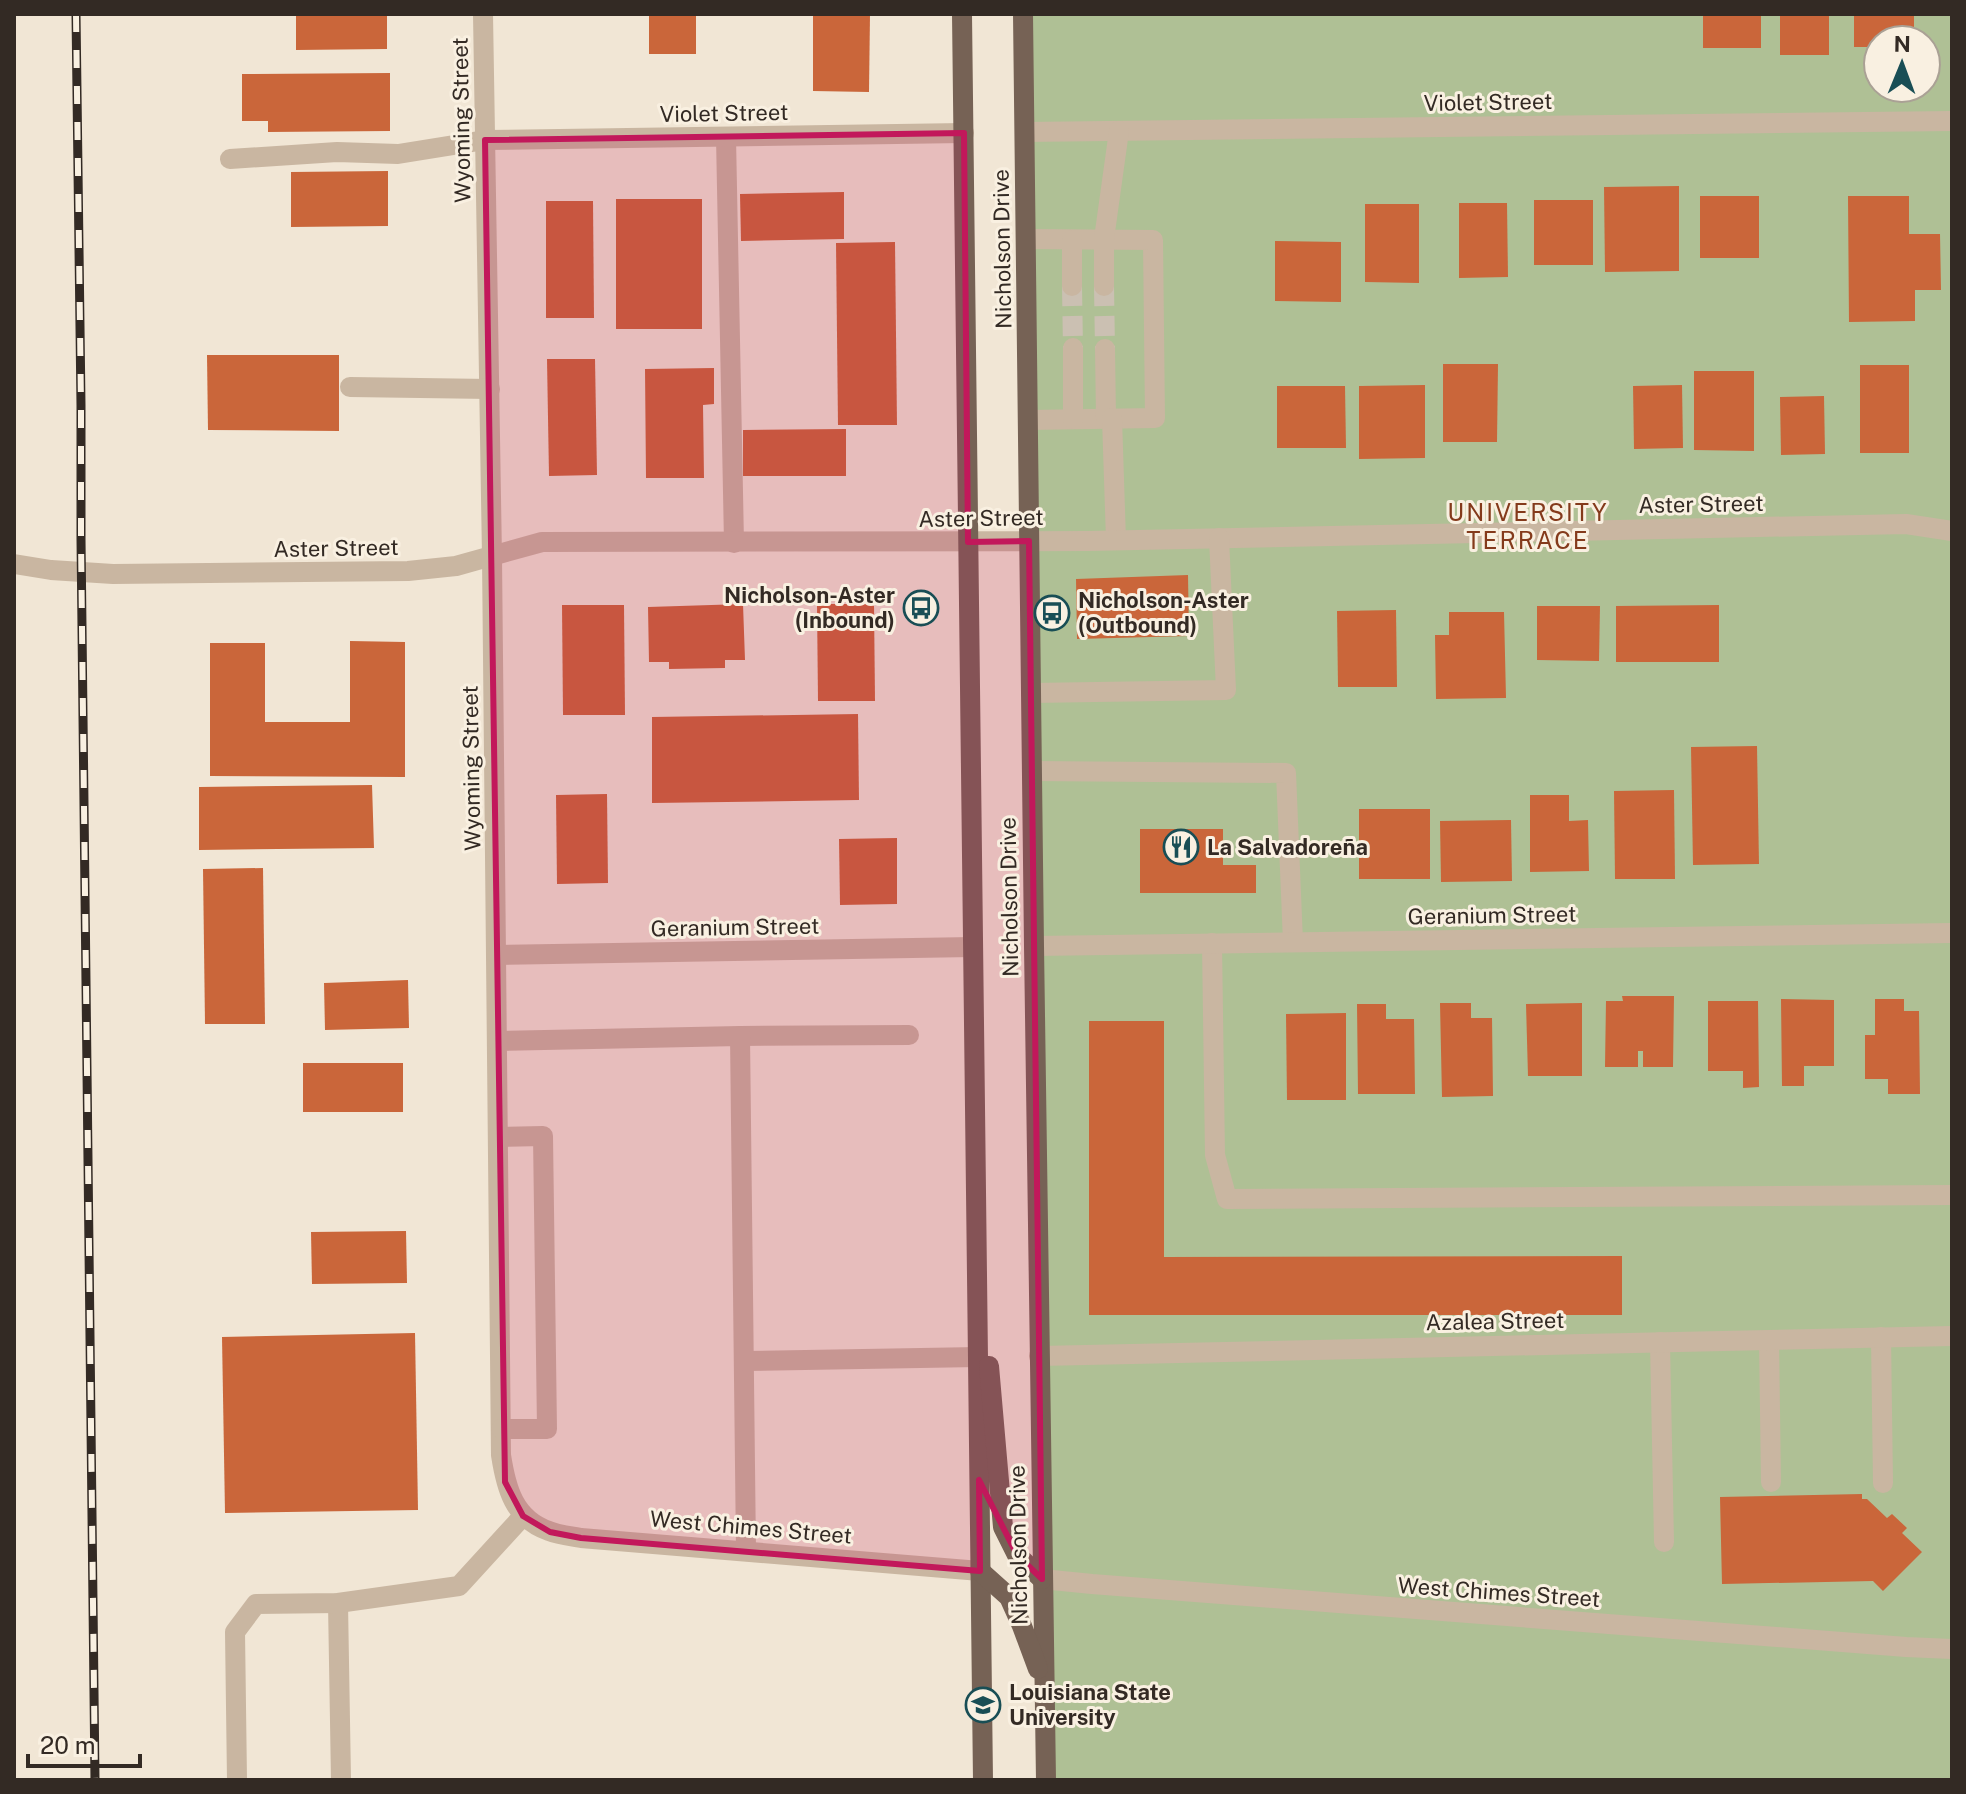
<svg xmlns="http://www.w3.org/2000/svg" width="1966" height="1794" font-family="'Public Sans',sans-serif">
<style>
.green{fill:#afc095;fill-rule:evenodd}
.building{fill:#ca663a}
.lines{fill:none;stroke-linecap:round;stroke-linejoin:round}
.minor-tunnel{stroke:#cbc0b2;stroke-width:20;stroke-dasharray:20 10;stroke-linecap:butt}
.minor{stroke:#c9b6a1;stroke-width:20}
.major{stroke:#766255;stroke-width:20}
.rail-casing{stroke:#332a24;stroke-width:9}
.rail{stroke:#f9f0e1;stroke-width:6;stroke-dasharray:18;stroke-linecap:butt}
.marked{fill:#c2185b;fill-opacity:0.2;stroke:#c2185b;stroke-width:6;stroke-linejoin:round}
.labels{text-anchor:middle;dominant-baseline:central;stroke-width:6;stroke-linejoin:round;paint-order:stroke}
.street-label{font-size:22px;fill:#332a24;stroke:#f9f0e1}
.poi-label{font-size:22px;font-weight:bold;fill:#332a24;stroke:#f9f0e1;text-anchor:start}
.neighbourhood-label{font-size:24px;letter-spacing:2px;fill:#843a1b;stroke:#f9f0e1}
</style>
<rect width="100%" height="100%" fill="#f1e6d5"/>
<path class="green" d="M1022,14h930v1766h-907zM1878,40h48v48h-48z"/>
<g class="building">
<polygon points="296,14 387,14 387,49 296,50"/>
<rect x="649" y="14" width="47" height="40"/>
<polygon points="813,14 870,14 869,92 813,91"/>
<rect x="1703" y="14" width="58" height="34"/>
<rect x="1780" y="14" width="49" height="41"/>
<polygon points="1854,14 1914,14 1914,40 1878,40 1878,47 1854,47"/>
<polygon points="390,73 390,131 268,132 268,121 242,121 242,74"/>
<polygon points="388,171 388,226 291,227 291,172"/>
<polygon points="1679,186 1679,271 1605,272 1604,187"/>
<polygon points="844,192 844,239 741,241 740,194"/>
<rect x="1700" y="196" width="59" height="62"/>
<polygon points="1848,196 1909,196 1909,234 1940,234 1941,290 1915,290 1915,321 1849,322"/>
<rect x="616" y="199" width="86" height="130"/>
<rect x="1534" y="200" width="59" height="65"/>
<polygon points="546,201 593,201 594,318 546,318"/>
<polygon points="1459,203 1507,203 1508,277 1459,278"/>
<polygon points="1365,204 1419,204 1419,283 1365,282"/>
<polygon points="1275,241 1341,242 1341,302 1275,301"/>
<polygon points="895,242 897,425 838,425 836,243"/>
<polygon points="207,355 339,355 339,431 208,430"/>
<polygon points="547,359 595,359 597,475 549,476"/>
<polygon points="1443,364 1498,364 1497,442 1443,442"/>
<rect x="1860" y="365" width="49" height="88"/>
<polygon points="714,368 714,404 703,405 704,478 646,478 645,369"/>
<polygon points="1694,371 1754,371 1754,451 1694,450"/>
<polygon points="1425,385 1425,458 1359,459 1359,386"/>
<polygon points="1682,385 1683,448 1634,449 1633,386"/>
<polygon points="1277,386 1345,386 1346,448 1277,448"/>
<polygon points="1824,396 1825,454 1781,455 1780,397"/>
<polygon points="846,429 846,476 743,476 743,430"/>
<polygon points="1188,575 1189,636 1077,639 1076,579"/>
<polygon points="743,604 745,660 725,660 725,668 669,669 669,662 649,662 648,607"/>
<polygon points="817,604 874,604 875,701 818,701"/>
<polygon points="562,605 624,605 625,715 563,715"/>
<polygon points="1719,605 1719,662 1616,662 1616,606"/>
<polygon points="1537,606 1600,606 1599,661 1537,660"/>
<polygon points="1396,610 1397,687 1338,687 1337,611"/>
<polygon points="1449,612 1504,612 1506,698 1436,699 1435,635 1449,635"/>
<polygon points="350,641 405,642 405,777 210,776 210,643 265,643 265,722 350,722"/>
<polygon points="858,714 859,800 652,803 652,717"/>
<polygon points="1757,746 1759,864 1693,865 1691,747"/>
<polygon points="372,785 374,848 199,850 199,787"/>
<polygon points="1674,790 1675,879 1615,879 1614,791"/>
<polygon points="607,794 608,883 557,884 556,795"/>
<polygon points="1530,795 1569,795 1569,821 1588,820 1589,871 1530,872"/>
<rect x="1359" y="809" width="71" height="70"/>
<polygon points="1511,820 1512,881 1441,882 1440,821"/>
<polygon points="1140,829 1223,829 1223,865 1256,865 1256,893 1140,893"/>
<polygon points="897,838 897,904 840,905 839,839"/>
<polygon points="263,868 265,1024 205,1024 203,869"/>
<polygon points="408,980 409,1028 325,1030 324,983"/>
<polygon points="1622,996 1674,996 1673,1067 1643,1067 1643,1051 1638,1051 1638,1067 1605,1067 1606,1001 1623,1001"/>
<polygon points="1781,999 1834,1000 1834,1066 1804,1066 1804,1086 1782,1086"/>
<polygon points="1875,999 1904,999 1904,1011 1919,1011 1920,1094 1888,1094 1888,1079 1865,1079 1865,1035 1875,1035"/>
<polygon points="1708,1001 1758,1001 1759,1087 1743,1088 1743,1071 1708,1071"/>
<polygon points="1440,1003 1471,1003 1471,1018 1492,1018 1493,1096 1442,1097"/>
<polygon points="1582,1003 1582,1076 1528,1076 1526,1004"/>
<polygon points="1357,1004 1386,1004 1386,1019 1414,1019 1415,1094 1358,1094"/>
<polygon points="1346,1013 1346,1100 1287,1100 1286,1014"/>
<polygon points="1089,1021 1164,1021 1164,1257 1622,1256 1622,1315 1089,1315"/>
<rect x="303" y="1063" width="100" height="49"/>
<polygon points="406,1231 407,1283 312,1284 311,1232"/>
<polygon points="415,1333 418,1510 225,1513 222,1337"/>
<polygon points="1862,1494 1862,1499 1867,1499 1887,1518 1892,1514 1907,1528 1902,1533 1922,1552 1883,1591 1873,1581 1722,1584 1720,1497"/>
</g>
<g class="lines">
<g class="minor-tunnel">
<polyline points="1072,286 1073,348"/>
<polyline points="1104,286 1105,349"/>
</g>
<g class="minor">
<path d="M483,14l9,543 9,898c5,33 13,64 48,76 10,4 21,5 32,7l399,33"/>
<polyline points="1025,132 1952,121"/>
<polyline points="726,137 734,543"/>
<polyline points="230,159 337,152 398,154 485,140 964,133"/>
<polyline points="1026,239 1153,240 1155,418 1028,420"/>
<polyline points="1072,240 1072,286"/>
<polyline points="1104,286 1104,239 1119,131"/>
<polyline points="1073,348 1073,419"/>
<polyline points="1105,349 1106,418"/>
<polyline points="350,387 490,389"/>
<polyline points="1112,418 1116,540"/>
<polyline points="14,564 51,570 113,574 408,571 456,566 542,542 1088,541 1906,524 1952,531"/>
<polyline points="1031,693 1226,690 1219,538"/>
<polyline points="1032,771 1286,773 1293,942"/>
<polyline points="1212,943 1215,1155 1227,1199 1952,1195"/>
<polyline points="1034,946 1952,933"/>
<polyline points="497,955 973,947"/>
<polyline points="740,1036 909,1035"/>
<polyline points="497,1041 740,1036 746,1551"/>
<polyline points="498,1137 543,1136 547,1429 501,1429"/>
<polyline points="1881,1337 1883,1483"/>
<polyline points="1769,1340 1771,1482"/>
<polyline points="1660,1342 1664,1542"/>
<polyline points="1039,1356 1952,1336"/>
<polyline points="744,1361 978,1357"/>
<polyline points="1042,1579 1092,1584 1906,1647 1952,1649"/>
<polyline points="338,1603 341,1780"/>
<polyline points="237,1780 235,1632 256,1604 338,1603 459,1586 523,1516"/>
</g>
<g class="major">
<polyline points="962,14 983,1780"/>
<polyline points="1023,14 1034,946 1046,1780"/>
<polyline points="989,1366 1003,1527 1017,1555 1042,1579"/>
<polyline points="980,1571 1009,1597 1022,1626 1038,1669"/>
</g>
<g class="rail-casing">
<polyline id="rail" points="76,14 81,405 81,539 95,1780"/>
</g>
<use href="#rail" class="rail"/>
</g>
<path class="marked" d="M964,133l4,409 61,-1 13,1038 -25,-24 -38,-75 1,91 -399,-33 -31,-6 -27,-16 -18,-34 -20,-1342z"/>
<defs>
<g id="bus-ring" transform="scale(1.8)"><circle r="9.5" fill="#f9f0e1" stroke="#194e55" stroke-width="1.5"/><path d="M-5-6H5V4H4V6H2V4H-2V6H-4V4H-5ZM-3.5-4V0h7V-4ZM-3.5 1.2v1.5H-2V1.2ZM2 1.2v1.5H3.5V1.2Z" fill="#194e55"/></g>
<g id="restaurant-ring" transform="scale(1.8)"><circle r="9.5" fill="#f9f0e1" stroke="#194e55" stroke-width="1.5"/><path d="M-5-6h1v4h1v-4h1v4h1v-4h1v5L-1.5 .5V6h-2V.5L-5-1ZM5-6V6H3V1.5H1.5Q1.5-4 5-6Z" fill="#194e55"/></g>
<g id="university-ring" transform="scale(1.8)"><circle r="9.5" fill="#f9f0e1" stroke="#194e55" stroke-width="1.5"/><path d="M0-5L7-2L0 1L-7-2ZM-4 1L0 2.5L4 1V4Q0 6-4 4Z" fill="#194e55"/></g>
</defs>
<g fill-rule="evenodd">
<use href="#bus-ring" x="921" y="608"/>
<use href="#bus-ring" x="1052" y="613"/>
<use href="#restaurant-ring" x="1181" y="847"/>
<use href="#university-ring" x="983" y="1705"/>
</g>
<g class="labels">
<g class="street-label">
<text transform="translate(1488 102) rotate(-1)">Violet Street</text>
<text transform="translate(724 113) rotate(-1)">Violet Street</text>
<text transform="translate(461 120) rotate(-91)">Wyoming Street</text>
<text transform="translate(1002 249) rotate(-91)">Nicholson Drive</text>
<text transform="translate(1701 504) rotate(-1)">Aster Street</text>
<text transform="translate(981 518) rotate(-1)">Aster Street</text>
<text transform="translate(336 548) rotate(-1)">Aster Street</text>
<text transform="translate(471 768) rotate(-91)">Wyoming Street</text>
<text transform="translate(1009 897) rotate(-91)">Nicholson Drive</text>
<text transform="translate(1492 915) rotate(-1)">Geranium Street</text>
<text transform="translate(735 927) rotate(-1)">Geranium Street</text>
<text transform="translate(1495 1321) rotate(-1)">Azalea Street</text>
<text transform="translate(751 1527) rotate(5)">West Chimes Street</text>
<text transform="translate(1018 1545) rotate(-91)">Nicholson Drive</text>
<text transform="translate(1499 1592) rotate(4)">West Chimes Street</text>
</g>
<g class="poi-label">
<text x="895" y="595" text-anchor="end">Nicholson-Aster<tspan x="895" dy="25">(Inbound)</tspan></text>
<text x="1078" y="600">Nicholson-Aster<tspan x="1078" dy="25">(Outbound)</tspan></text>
<text x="1207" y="847">La Salvadoreña</text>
<text x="1009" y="1692">Louisiana State<tspan x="1009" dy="25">University</tspan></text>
</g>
<g class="neighbourhood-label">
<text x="1528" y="512">UNIVERSITY<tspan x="1528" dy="28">TERRACE</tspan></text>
</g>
</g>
<rect width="1966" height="1794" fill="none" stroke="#332a24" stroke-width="32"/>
<g transform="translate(1902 64) rotate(1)"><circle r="38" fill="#f9f0e1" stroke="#aaa195" stroke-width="2"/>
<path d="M0-6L14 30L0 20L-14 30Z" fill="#194e55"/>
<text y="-12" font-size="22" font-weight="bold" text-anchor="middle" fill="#332a24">N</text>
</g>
<path d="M28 1754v12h112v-12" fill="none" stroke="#332a24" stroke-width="4"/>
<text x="40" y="1754" font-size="24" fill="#332a24" stroke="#f9f0e1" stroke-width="6" paint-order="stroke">20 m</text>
</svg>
